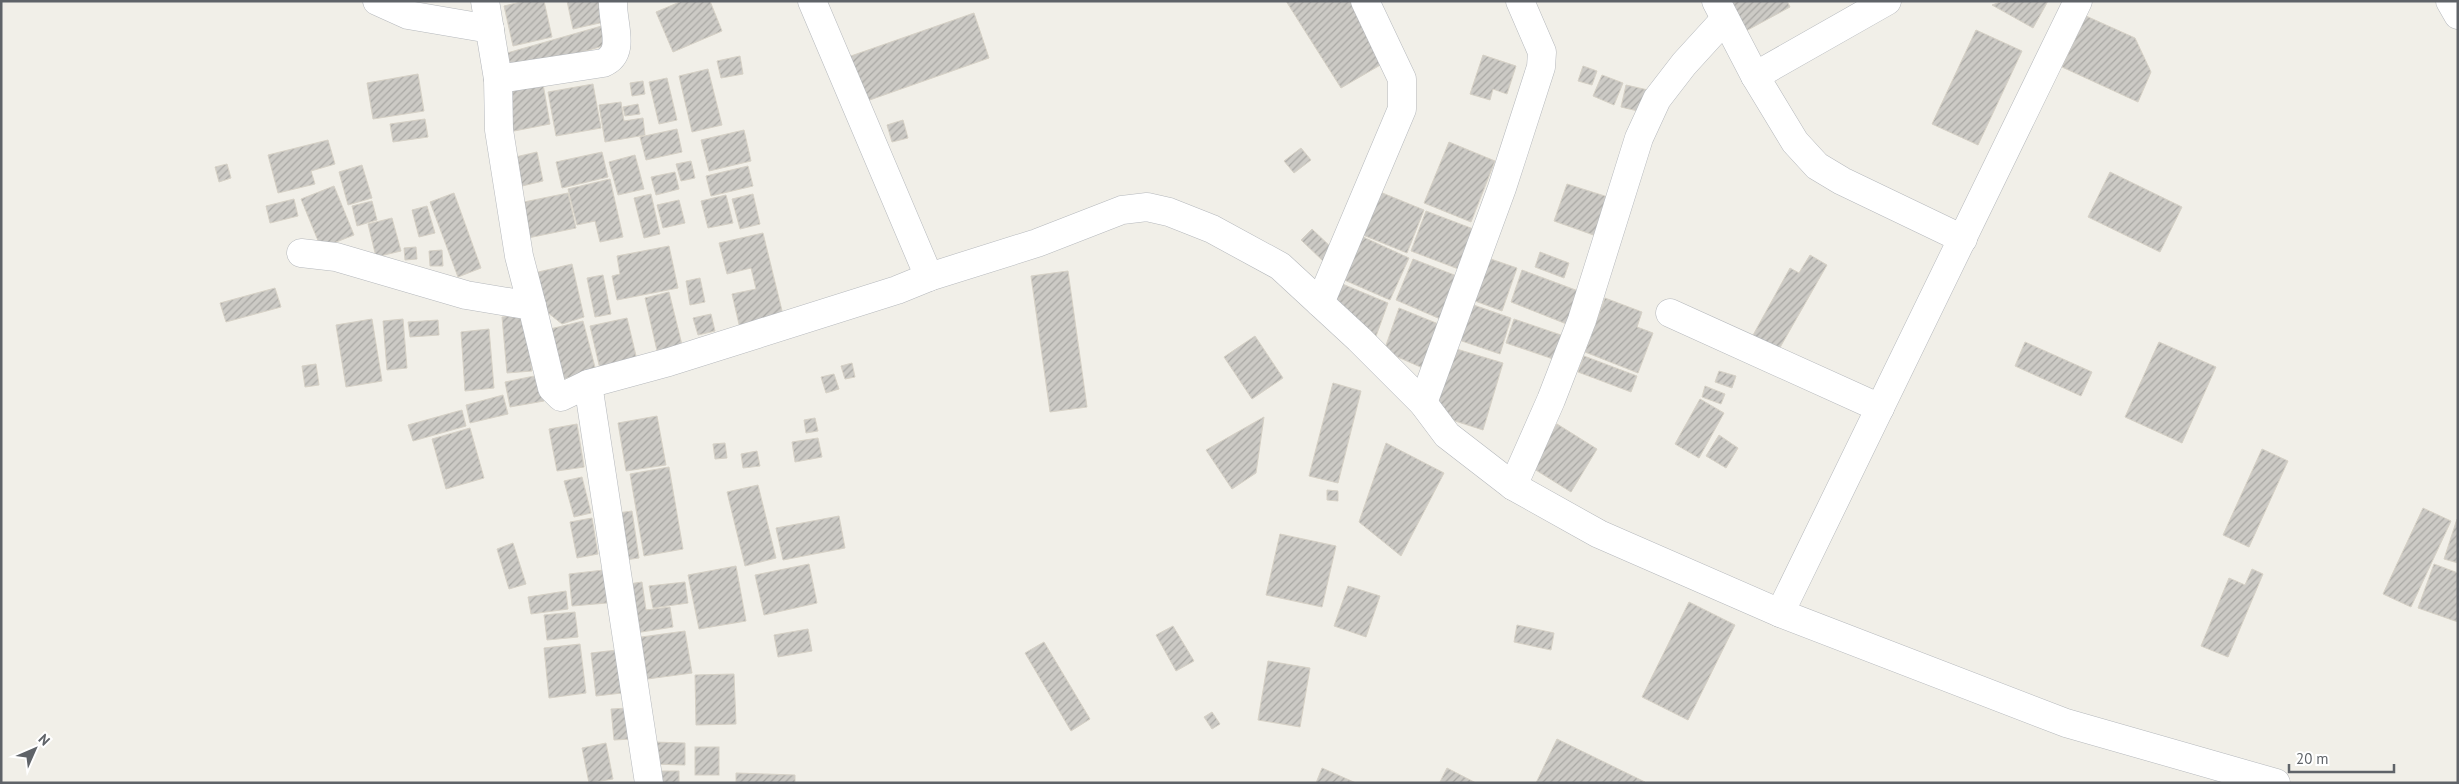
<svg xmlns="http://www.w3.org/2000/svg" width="2459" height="784" font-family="'PT Sans',sans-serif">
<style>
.building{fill:url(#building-hatch);stroke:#d6d1c6}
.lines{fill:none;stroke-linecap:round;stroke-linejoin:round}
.minor-casing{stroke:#b5b8bc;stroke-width:29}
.minor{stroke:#fff;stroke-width:28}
</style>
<defs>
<pattern id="building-hatch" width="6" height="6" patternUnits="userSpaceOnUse" patternTransform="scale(1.25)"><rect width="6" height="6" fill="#cccac5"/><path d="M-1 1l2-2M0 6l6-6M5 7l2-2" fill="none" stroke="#a9a8a4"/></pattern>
</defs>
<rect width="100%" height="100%" fill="#f1efe8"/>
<g class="building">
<polygon points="525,1 544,1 552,37 513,46 504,6"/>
<polygon points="567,1 598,1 604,22 573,29"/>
<polygon points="682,1 710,1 722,31 673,52 656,12"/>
<polygon points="1286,1 1353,1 1382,64 1341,88"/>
<polygon points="1727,1 1787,1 1790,7 1744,32"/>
<polygon points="2003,1 2048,1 2033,28 1992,5"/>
<polygon points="974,13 989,58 864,102 848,57"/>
<polygon points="2086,16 2135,38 2151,72 2138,102 2062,67"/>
<polygon points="605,25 610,44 512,72 507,53"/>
<polygon points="1976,30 2022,51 1978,145 1932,124"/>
<polygon points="1483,55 1516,66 1507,94 1493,89 1490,100 1470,94"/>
<polygon points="740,56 743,74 721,78 717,61"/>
<polygon points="1583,66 1597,71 1592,85 1578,81"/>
<polygon points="708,69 722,125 692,132 679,76"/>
<polygon points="418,74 424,111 373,119 367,83"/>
<polygon points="1602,75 1623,83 1614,105 1593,96"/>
<polygon points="667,78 677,120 659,124 649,82"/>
<polygon points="643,81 645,94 632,96 630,83"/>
<polygon points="543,84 550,124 509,132 501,91"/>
<polygon points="593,84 601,128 556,136 548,92"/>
<polygon points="1626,85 1648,90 1642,112 1621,107"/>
<polygon points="621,102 624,121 643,118 645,135 605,142 599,105"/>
<polygon points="638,104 640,114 625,116 623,107"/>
<polygon points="425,119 428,137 393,142 390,124"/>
<polygon points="903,120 908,138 892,142 887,125"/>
<polygon points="677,129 682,152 646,160 640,137"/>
<polygon points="744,130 751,161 709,171 701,140"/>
<polygon points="328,140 335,164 311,171 315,184 278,193 268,155"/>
<polygon points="1449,142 1495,161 1471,222 1424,203"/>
<polygon points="1301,148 1311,160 1294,173 1284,161"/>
<polygon points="537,152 543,181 518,187 511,158"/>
<polygon points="602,152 608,177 562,188 556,162"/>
<polygon points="635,155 644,189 618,195 609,162"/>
<polygon points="691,161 695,178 681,181 676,164"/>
<polygon points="227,164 231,178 219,182 215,167"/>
<polygon points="362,165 372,198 348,205 339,172"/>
<polygon points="748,166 753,186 711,196 706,176"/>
<polygon points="675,172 679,189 656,195 651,177"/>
<polygon points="2110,172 2182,207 2160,252 2088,217"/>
<polygon points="610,179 623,237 600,242 595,221 577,225 568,189"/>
<polygon points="1567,184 1611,198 1599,237 1554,221"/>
<polygon points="334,186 354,235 321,248 301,199"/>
<polygon points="1380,192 1424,210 1407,253 1363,235"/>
<polygon points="454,193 481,268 458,277 430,202"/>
<polygon points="568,193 576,228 528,238 519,203"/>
<polygon points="651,194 660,234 644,238 634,198"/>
<polygon points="753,194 760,224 740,229 732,199"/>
<polygon points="726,195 733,223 708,228 701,201"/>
<polygon points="294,199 298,216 270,223 266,206"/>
<polygon points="679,200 685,223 663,228 657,205"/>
<polygon points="372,201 377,220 357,226 352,206"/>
<polygon points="427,206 435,233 419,237 412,210"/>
<polygon points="1426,211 1476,230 1461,270 1411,251"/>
<polygon points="392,218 401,251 376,257 368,224"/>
<polygon points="1312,229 1334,250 1323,261 1301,240"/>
<polygon points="763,233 785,323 741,333 732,294 756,289 751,268 727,274 719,243"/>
<polygon points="1361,236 1409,258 1390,300 1342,279"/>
<polygon points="669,246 678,288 617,300 612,276 620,274 617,256"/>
<polygon points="416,247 417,259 405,260 404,248"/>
<polygon points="442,250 443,266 430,266 429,251"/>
<polygon points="1540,252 1569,263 1564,278 1535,267"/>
<polygon points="1810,255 1827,265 1778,351 1752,337 1790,268 1799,273"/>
<polygon points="1482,256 1517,268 1502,311 1467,298"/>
<polygon points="1413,259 1462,278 1445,321 1396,300"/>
<polygon points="572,264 584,317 562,324 537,304 530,274"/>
<polygon points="1522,270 1581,292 1569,325 1511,302"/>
<polygon points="1068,271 1087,407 1050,412 1031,276"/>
<polygon points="603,275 611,314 595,317 587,278"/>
<polygon points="700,278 705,302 690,305 686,281"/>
<polygon points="1340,283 1388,303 1375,339 1334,303"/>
<polygon points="275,288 281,307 226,322 220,303"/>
<polygon points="669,292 683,349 658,355 645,298"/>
<polygon points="1605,298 1642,312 1637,327 1653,333 1638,373 1585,352"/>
<polygon points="1465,302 1511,318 1500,354 1453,338"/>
<polygon points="1399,308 1441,325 1425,369 1384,351"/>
<polygon points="526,314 532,371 507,373 502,317"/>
<polygon points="711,314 715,331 698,335 693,318"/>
<polygon points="627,318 637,360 600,369 590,326"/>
<polygon points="372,319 382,381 346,387 336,325"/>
<polygon points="403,319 407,368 387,370 383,321"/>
<polygon points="1514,319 1564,336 1556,360 1506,343"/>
<polygon points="438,320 439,335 410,337 408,322"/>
<polygon points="583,321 596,371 559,380 546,330"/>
<polygon points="489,329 494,388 465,391 461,332"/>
<polygon points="1255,336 1283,378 1252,399 1224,357"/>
<polygon points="2025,342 2092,372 2081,396 2015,366"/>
<polygon points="2159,342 2216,367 2182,443 2125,417"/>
<polygon points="1450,347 1503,363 1483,430 1452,420 1434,397"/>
<polygon points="1584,356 1637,376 1631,392 1578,372"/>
<polygon points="852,363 855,377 845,379 841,366"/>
<polygon points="316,364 319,385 305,387 302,366"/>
<polygon points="1719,371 1736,376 1732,388 1715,382"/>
<polygon points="834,374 839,389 826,393 821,377"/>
<polygon points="539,375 544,401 510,407 505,382"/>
<polygon points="1333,383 1361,391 1338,483 1309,476"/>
<polygon points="1705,386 1725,394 1721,404 1702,397"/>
<polygon points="503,395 508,414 470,423 466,405"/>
<polygon points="1700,399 1724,413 1699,458 1675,444"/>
<polygon points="462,410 466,426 413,441 408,425"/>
<polygon points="657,416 666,465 626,471 618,423"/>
<polygon points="1264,417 1256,473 1232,489 1206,450"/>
<polygon points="815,418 818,431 806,433 804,420"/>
<polygon points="577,424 584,467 557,471 549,429"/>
<polygon points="1557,424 1597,449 1571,492 1531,467"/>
<polygon points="470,428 484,478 446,489 432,439"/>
<polygon points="1719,435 1738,448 1726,468 1706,456"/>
<polygon points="818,438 822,457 795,462 792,442"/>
<polygon points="725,443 727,458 715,459 713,444"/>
<polygon points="1386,443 1444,473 1401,556 1359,522"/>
<polygon points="2262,449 2288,461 2249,547 2223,535"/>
<polygon points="757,451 760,466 743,468 741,454"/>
<polygon points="669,467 683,549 644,556 630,474"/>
<polygon points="582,477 591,513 574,517 564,481"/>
<polygon points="758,485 776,558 745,566 727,492"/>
<polygon points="1327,490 1338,491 1338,501 1327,500"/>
<polygon points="2423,508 2451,521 2411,607 2383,594"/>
<polygon points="632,511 639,558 618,561 611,514"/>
<polygon points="839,516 845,548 783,560 776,528"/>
<polygon points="592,518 598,554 577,558 570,522"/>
<polygon points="2457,519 2458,519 2458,563 2444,559"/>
<polygon points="1280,534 1336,546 1322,607 1266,595"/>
<polygon points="513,543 526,584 509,589 497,549"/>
<polygon points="809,564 817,603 764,615 755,575"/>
<polygon points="2434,564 2458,573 2458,622 2418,608"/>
<polygon points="736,566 746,621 699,629 688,575"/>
<polygon points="2252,569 2263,574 2228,657 2201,646 2229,578 2245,585"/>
<polygon points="604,570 607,603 572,606 569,574"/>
<polygon points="642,582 646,610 670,607 673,627 629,634 622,585"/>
<polygon points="685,582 688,603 653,608 649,586"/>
<polygon points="1348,586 1380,596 1366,637 1334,626"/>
<polygon points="566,591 568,609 531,614 528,597"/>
<polygon points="1689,602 1735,625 1688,720 1642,697"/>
<polygon points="575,612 578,637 547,640 544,615"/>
<polygon points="1517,625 1554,633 1551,650 1514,642"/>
<polygon points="1173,626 1194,661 1176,671 1156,635"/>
<polygon points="808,629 812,651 778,657 774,635"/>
<polygon points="685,631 692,673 640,680 634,638"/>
<polygon points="1044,642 1090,719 1071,731 1025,653"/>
<polygon points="580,644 586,693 549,698 544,648"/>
<polygon points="617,650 622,693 596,696 591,653"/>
<polygon points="1268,661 1310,668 1300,727 1258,720"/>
<polygon points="734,674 736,724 696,725 695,675"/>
<polygon points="629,708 632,739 614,740 611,709"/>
<polygon points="1212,712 1220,724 1212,729 1204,717"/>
<polygon points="1557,739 1645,782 1644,783 1536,783"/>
<polygon points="653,742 685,743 685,765 653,764"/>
<polygon points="606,743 613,779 589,783 582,748"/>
<rect x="695" y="747" width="24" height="28"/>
<polygon points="1322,768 1356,783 1316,783"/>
<polygon points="1447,768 1476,783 1440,782"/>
<polygon points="657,771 679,771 679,783 658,783"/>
<polygon points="736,773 795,775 795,783 736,783"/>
</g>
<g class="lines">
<g class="minor-casing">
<g id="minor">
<polyline points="377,1 408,15 490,29"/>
<polyline points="485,1 498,79 499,130 519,256 532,306"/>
<polyline points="812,1 929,277"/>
<polyline points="1716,1 1755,76 1795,142 1817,166 1842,181 1963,239"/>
<polyline points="2450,1 2458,15"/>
<polyline points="1755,76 1887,1"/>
<path d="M498,79l105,-16c24,-10 9,-39 10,-62"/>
<polyline points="301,253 336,257 466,295 532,306 552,388 561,397 588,384 669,362 897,290 929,277 1037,243 1122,210 1147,207 1169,212 1212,229 1280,266 1359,339 1423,403 1447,435 1513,486 1599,534 1780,613 2066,723 2276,783"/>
<polyline points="1320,303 1402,109 1402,79 1365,1"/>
<polyline points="1670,313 1880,408"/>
<polyline points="588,384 649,783"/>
<polyline points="1423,403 1502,188 1541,67 1542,52 1520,1"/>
<polyline points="1513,486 1551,400 1582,320 1639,138 1657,99 1684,64 1725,19"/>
<polyline points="1780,613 2078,1"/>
</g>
</g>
<use href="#minor" class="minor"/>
</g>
<rect width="2459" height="784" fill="none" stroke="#5f6368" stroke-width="5"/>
<g transform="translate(35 749) rotate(45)" stroke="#ffffff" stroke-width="4" paint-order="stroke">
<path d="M0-4L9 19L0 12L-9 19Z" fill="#5f6368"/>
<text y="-8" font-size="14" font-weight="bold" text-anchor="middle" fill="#5f6368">N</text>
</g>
<path d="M2289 764v8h105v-8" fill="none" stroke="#5f6368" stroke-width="2.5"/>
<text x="2296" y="764" font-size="15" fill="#5f6368" stroke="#ffffff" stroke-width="4" paint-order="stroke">20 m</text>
</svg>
